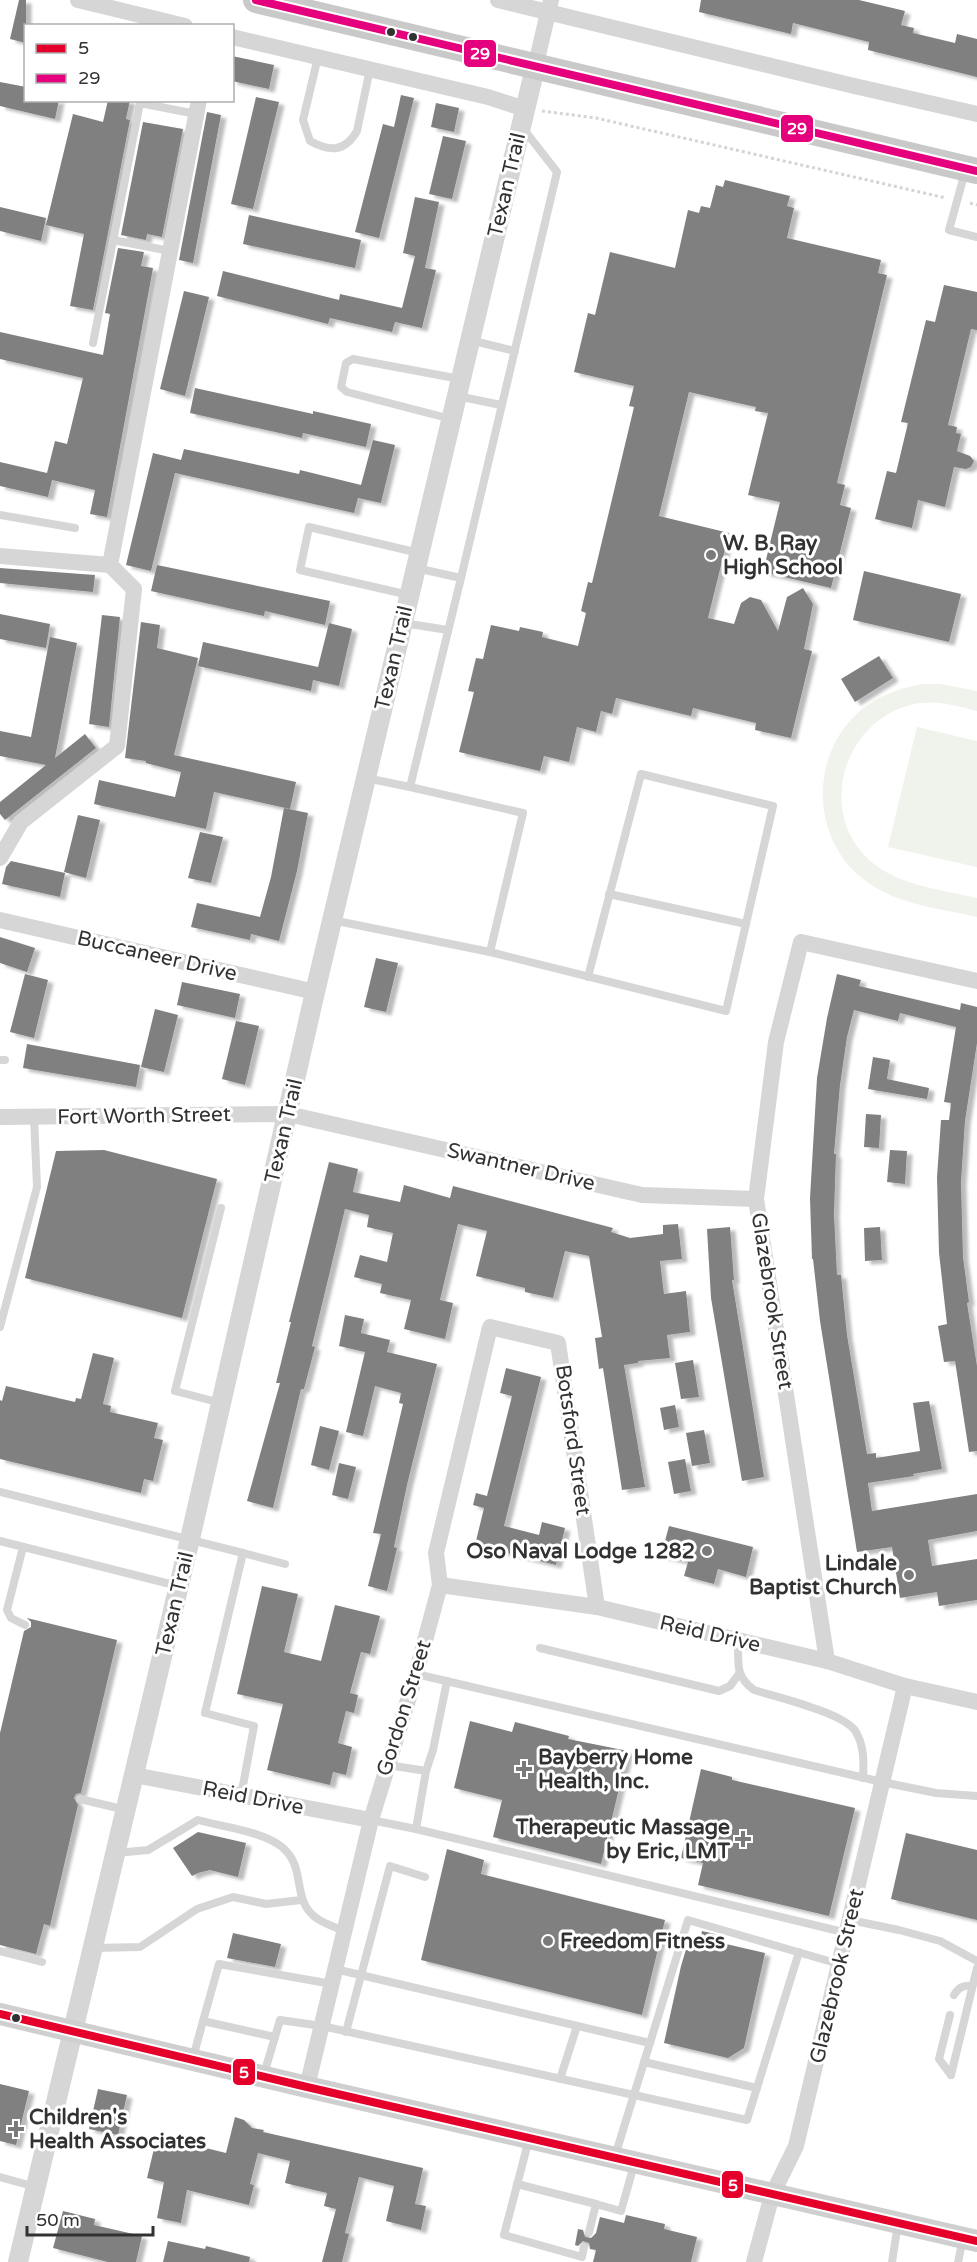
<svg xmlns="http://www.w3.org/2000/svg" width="977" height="2262" font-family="'Varela Round',sans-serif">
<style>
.pitch{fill:#f0f2ec}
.building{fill:#808080;filter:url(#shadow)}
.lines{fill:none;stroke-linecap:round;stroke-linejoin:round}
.path{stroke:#d4d4d4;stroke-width:3;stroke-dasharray:3 3;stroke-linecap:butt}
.service{stroke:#d6d6d6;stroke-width:8}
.minor{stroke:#d6d6d6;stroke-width:16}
.tertiary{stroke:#d6d6d6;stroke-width:20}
.secondary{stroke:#cfcfcf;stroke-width:22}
.primary{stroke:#c9c9c9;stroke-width:26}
.bus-1-casing{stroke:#fff;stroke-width:12}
.bus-2-casing{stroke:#fff;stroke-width:12}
.bus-1{stroke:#e4002b;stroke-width:8}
.bus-2{stroke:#e5007d;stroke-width:8}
.bus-dot{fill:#323232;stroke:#fff;stroke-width:2}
.poi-dot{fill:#7a7a7a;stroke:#fff;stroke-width:2}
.labels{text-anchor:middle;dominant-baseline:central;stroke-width:6;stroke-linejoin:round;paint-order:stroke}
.street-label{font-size:21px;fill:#323232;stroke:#fff}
.poi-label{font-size:21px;font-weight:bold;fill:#323232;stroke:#fff;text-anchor:start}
.line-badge{stroke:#fff;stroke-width:2}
.badge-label{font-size:16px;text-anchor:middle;font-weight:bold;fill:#fff}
</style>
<defs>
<filter id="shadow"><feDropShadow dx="5.5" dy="3.5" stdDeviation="1.5" flood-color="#0004"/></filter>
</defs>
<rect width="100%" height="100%" fill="#fff"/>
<g class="pitch">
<path d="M923,684h17l37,7v20c-22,-6 -45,-12 -67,-6 -70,19 -94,113 -36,159 28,22 69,26 103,34v19c-39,-9 -84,-13 -115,-39 -52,-42 -52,-125 -1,-168 18,-15 39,-22 62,-26z"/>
<polygon points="917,727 977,741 977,867 888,847"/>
</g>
<g class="building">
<polygon points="19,0 26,0 26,43 10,39"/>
<polygon points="701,0 859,0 905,11 901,25 914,28 913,33 955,43 957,34 977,39 977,77 868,50 869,42 793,23 791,34 699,12"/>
<polygon points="232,56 274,65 269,89 232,81"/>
<polygon points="0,82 26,87 26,100 59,100 55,119 0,106"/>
<polygon points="401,95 414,98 379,238 355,232 383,124 394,127"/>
<polygon points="256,97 279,102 253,209 231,204"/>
<polygon points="108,100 130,100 126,119 130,120 93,310 70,306 84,234 46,225 73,114 103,122"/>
<polygon points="436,103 459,108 454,132 431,127"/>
<polygon points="207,112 221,115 193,263 179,260"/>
<polygon points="143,122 183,129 162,237 147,234 146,240 121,235"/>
<polygon points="443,136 466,141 452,199 429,194"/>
<polygon points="725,180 790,196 787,206 794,208 787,238 881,260 878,273 887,275 837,483 845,485 840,505 851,508 831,588 763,572 780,502 748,495 768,413 755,411 756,407 689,392 659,516 729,533 708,618 734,624 741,603 750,597 761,600 778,631 787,597 803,588 813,604 804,649 812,651 791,738 755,730 756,723 693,708 691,716 616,698 612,714 601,711 596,732 577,727 569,762 544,756 540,771 459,752 474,692 468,691 476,658 483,659 491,625 519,631 520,627 543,632 542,637 578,646 586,613 581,611 588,582 592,583 634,407 629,406 634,386 574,372 588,313 595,315 610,252 675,268 688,210 699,213 701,206 710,208 716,185 723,187"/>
<polygon points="415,197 439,202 425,268 436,270 422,328 395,322 392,332 330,318 328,324 217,296 223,271 339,300 340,294 402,308 415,256 403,253"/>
<polygon points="0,207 46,218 41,241 0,231"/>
<polygon points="249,215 361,240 355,268 243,244"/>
<polygon points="118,248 144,252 141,266 153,268 107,517 90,514 95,490 52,480 48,497 0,486 0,462 47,473 55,441 67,444 83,378 0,359 0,332 103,355 110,314 105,313"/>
<polygon points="944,285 977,292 977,330 971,329 948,425 957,427 956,433 961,434 957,451 970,456 974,461 971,467 966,469 954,467 945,507 918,500 912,528 875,519 887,471 896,473 908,423 901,422 926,320 935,322"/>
<polygon points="184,291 209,297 185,396 160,389"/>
<polygon points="195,388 313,414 313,411 371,424 366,447 303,433 302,438 190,413"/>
<polygon points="373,440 395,445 381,503 358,498 354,513 175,473 151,571 126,565 153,453 181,460 184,449 299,474 300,470 361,485"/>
<polygon points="157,565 330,601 325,625 265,611 264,616 151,591"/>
<polygon points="0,568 95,575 93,592 0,583"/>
<polygon points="864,571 961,594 949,642 853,620"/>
<polygon points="0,614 50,624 46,648 0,639"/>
<polygon points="102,615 120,617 109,727 89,724"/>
<polygon points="141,622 160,625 157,648 198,658 174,755 296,782 290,809 214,792 206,829 94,804 99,780 175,797 181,772 146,763 146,761 125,758"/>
<polygon points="329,623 352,629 339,686 313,680 311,691 198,666 203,642 318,667"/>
<polygon points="50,637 77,643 55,758 85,734 96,748 5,820 0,814 0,802 46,765 0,756 0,731 31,737"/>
<polygon points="879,656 893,678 855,702 841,679"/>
<polygon points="284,808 308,813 297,871 279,941 251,934 250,940 191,927 197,903 260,917 271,877"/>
<polygon points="78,815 100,820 86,878 64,872"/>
<polygon points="200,832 223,837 211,883 188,878"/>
<polygon points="11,861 65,873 60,897 2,884 6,867"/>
<polygon points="0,937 35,948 27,972 0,963"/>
<polygon points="376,958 398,963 386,1012 364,1007"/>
<polygon points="25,974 48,980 34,1038 10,1032"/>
<polygon points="837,974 861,980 859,986 960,1010 961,1003 977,1007 977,1043 965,1121 961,1182 963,1257 969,1302 967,1303 977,1366 977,1451 969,1452 955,1361 944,1362 938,1326 947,1324 939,1253 937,1177 941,1120 949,1120 951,1103 944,1102 956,1027 900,1013 898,1021 854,1010 847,1037 840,1085 834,1154 836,1154 834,1214 837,1275 841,1275 847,1335 867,1454 876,1453 876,1458 920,1451 913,1403 929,1401 942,1469 913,1474 914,1476 868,1483 872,1511 977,1494 977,1531 928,1540 932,1566 977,1559 977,1600 939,1606 937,1592 900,1598 892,1547 857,1552 820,1321 813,1259 812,1259 810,1198 817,1078 827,1018"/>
<polygon points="182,982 240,994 235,1018 177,1005"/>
<polygon points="155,1009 178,1015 164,1072 141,1067"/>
<polygon points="236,1021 259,1026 245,1085 222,1079"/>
<polygon points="27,1044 140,1065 136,1087 23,1068"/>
<polygon points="873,1057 890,1060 887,1079 929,1088 927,1099 868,1089"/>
<polygon points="866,1114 881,1115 879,1148 864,1147"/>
<polygon points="104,1150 217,1179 182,1318 25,1278 56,1151"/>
<polygon points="890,1150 907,1151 905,1184 887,1182"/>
<polygon points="329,1162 358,1169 353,1192 400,1202 404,1185 450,1198 453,1186 613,1228 611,1232 630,1238 663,1234 663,1225 678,1224 682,1259 660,1261 664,1294 686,1291 690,1332 667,1335 670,1358 638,1361 638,1363 624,1365 645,1487 622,1490 603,1368 599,1369 595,1338 602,1337 589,1256 565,1251 553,1298 525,1292 525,1288 476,1276 487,1231 458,1224 440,1300 453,1303 445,1339 404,1329 411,1300 380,1293 382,1284 354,1277 360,1255 387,1262 393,1233 367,1227 369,1215 345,1209 312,1346 315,1347 304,1389 301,1389 273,1508 247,1501 280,1383 276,1383 291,1322 289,1322"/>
<polygon points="730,1227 734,1280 732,1280 764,1477 742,1481 711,1298 707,1229"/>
<polygon points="880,1227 882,1260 865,1261 864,1228"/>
<polygon points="345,1315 364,1319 361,1333 390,1340 387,1352 437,1364 407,1485 394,1547 397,1548 387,1591 368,1586 381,1534 373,1533 403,1404 399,1403 401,1393 375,1386 363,1436 346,1432 365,1352 339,1346"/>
<polygon points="93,1353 114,1358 103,1404 111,1406 110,1412 158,1423 154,1438 163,1440 153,1481 144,1479 141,1493 0,1459 0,1400 2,1401 6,1386 75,1402 76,1398 81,1399"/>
<polygon points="693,1360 699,1397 681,1399 675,1363"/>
<polygon points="506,1368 541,1377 504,1526 539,1535 542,1522 565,1528 556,1565 475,1545 484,1508 473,1505 476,1493 487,1496 512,1396 500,1393"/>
<polygon points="675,1405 679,1427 664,1430 660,1408"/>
<polygon points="320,1426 339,1431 329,1470 311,1465"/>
<polygon points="704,1430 710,1463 692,1466 686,1433"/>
<polygon points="685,1459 691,1491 674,1494 668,1462"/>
<polygon points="339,1463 356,1467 348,1499 332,1495"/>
<polygon points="669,1526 753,1547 746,1577 718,1569 714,1584 684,1576 688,1562 661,1556"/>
<polygon points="262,1586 298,1594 284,1652 321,1661 335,1605 380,1616 370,1654 361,1652 350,1693 358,1695 354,1713 346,1711 338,1743 352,1747 346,1775 333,1772 330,1785 267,1770 283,1704 237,1694"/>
<polygon points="27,1618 117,1640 81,1793 76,1794 74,1798 78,1805 50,1926 44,1924 36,1954 0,1945 0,1733 24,1631 31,1627 31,1622"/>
<polygon points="470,1721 512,1732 515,1722 569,1736 568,1739 628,1751 601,1864 493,1837 502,1800 454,1788"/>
<polygon points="701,1769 732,1777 732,1780 855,1808 829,1916 698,1885 703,1863 681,1858"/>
<polygon points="198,1832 246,1843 238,1877 210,1870 198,1873 192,1876 173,1848"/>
<polygon points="906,1833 977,1850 977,1920 891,1899"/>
<polygon points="447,1849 484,1860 481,1874 665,1920 642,2015 421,1960"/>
<polygon points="702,1931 715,1934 713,1941 765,1953 744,2048 728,2058 664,2043 681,1966 690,1936 700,1939"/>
<polygon points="233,1933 281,1944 275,1967 227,1958"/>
<polygon points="0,2084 29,2091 16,2145 0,2141"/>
<polygon points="98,2089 127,2095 118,2135 89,2129"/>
<polygon points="235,2117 244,2120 252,2128 264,2130 263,2132 423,2168 415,2204 426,2206 421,2230 386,2221 394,2186 359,2177 345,2233 349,2234 342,2262 322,2262 336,2209 324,2206 327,2193 285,2183 290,2161 258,2153 250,2184 254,2185 249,2205 187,2190 181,2223 157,2218 164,2182 147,2178 157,2136 226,2153"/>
<polygon points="63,2211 95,2219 94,2225 142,2236 136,2262 108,2262 53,2248"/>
<polygon points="626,2215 665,2224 664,2229 697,2237 691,2262 593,2262 596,2250 590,2249 589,2243 583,2241 578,2246 575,2245 578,2229 583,2230 585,2237 591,2238 596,2233 600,2217 624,2223"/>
<polygon points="168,2241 205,2249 206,2246 250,2257 249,2262 163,2262"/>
</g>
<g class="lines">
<g class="path">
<polyline points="542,111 596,118 946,198"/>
<polyline points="970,203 977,205"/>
</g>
<g class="service">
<path d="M318,57l-15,63 7,21c20,11 35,11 47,-10l13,-62"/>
<polyline points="965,172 949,230 977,237"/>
<polyline points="113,240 170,251"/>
<polyline points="470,340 515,351"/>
<polyline points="93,343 140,103 196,114"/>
<polyline points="457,396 501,405"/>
<polyline points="451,419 347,392 341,387 346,363 353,359 460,379"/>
<polyline points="0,515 75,528"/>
<polyline points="416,568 461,578"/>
<polyline points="409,595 300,570 309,527 419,553"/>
<polyline points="403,623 448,630"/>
<polyline points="366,778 410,787 461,578 557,172 522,127"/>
<polyline points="410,787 523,813 490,952"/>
<polyline points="609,894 746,924"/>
<polyline points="332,920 490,952 726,1011 773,806 641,774 588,977"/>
<polyline points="0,1060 5,1060"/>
<polyline points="0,1327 37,1187 34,1117"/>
<polyline points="221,1403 175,1391 221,1208"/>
<polyline points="0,1492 243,1553"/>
<polyline points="0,1541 178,1586"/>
<polyline points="23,1547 7,1610 11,1618 25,1625"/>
<path d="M738,1640c1,23 -4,35 16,50 22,7 91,23 102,42 8,14 8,30 7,46"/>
<polyline points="540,1648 719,1691 730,1686 739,1674"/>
<polyline points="416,1674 882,1782 936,1793 977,1796"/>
<polyline points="388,1765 426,1771 433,1750 447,1681"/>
<polyline points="241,1796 254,1726 205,1713 243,1553 285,1564"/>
<polyline points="80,1799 126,1810"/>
<polyline points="371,1820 416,1829 847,1933"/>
<polyline points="416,1829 426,1771"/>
<path d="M116,1853l32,-3 50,-30c25,7 64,11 84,27 25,21 9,51 33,70 7,6 20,10 29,14"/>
<polyline points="850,1920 899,1930 940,1941 977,1961"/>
<polyline points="94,1948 140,1947 197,1909 233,1897 266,1904 301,1900"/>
<polyline points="0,1951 42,1962"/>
<polyline points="335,1969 650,2043"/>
<polyline points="332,1984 219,1964 203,2021 275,2037 280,2020 322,2026 747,2120 799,1952"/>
<path d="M954,1995c5,-8 9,-10 18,-9"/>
<polyline points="950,2015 939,2059 951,2075"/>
<polyline points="346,2032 390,1866 425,1877"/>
<polyline points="193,2058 203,2021"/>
<polyline points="644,2062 757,2088"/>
<polyline points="264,2074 275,2037"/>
<polyline points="951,2075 977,1968"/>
<polyline points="560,2079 577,2026"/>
<polyline points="529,2139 504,2235 582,2257 584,2247"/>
<polyline points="615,2156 688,1920 839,1964"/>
<polyline points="0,2177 36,2187"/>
<polyline points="517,2184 596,2204 589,2232"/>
<polyline points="596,2204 621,2211 634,2165"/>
<polyline points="892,2262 898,2224"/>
<polyline points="958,2262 963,2239"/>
</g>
<g class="minor">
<polyline points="78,0 185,26"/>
<polyline points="498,0 850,85 977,114"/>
<polyline points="232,37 488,97 525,109"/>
<polyline points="535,68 551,0"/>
<polyline points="0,556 110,565"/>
<polyline points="0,858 21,822 117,746 134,589 110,565 199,100"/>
<polyline points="0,920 315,992"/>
<polyline points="0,1117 288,1114 642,1195 756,1199"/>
<polyline points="440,1585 597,1607 827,1661 905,1686 977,1702"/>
<polyline points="827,1661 756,1199 776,1042 801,942 977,981"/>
<polyline points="134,1775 371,1820"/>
<polyline points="307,2087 371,1820 416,1674 440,1585 436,1553 490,1327 558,1343 597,1607"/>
<polyline points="754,2262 772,2195 796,2146 905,1686"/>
</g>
<polyline class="tertiary" points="18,2262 190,1539 315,992 535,68"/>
<polyline class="secondary" points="0,2014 307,2087 977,2241"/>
<polyline class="primary" points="256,0 977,171"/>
<g class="bus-1-casing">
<polyline id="bus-1" points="0,2014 307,2087 977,2241"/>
</g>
<g class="bus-2-casing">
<polyline id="bus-2" points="256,0 977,171"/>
</g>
<use href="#bus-1" class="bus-1"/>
<use href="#bus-2" class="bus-2"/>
</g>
<g class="bus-dot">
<circle cx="391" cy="32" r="5"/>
<circle cx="413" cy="37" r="5"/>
<circle cx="16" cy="2018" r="5"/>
</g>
<g class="poi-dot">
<circle cx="711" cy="555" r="6"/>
<circle cx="707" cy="1551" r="6"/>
<circle cx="909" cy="1575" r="6"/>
<path d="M521 1760h6v6h6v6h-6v6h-6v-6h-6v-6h6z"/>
<path d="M740 1830h6v6h6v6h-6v6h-6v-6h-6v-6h6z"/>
<circle cx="548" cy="1941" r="6"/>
<path d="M13 2120h6v6h6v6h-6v6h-6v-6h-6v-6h6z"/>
</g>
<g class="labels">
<g class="street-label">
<text transform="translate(507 185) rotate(-77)">Texan Trail</text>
<text transform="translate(394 658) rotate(-77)">Texan Trail</text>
<text transform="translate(157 956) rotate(13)">Buccaneer Drive</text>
<text transform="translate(144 1116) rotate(-1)">Fort Worth Street</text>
<text transform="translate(284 1131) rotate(-77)">Texan Trail</text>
<text transform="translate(521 1167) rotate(13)">Swantner Drive</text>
<text transform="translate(772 1301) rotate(81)">Glazebrook Street</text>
<text transform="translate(573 1440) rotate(82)">Botsford Street</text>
<text transform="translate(175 1604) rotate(-77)">Texan Trail</text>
<text transform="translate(710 1634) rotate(13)">Reid Drive</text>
<text transform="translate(404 1708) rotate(-73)">Gordon Street</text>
<text transform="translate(253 1798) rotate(11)">Reid Drive</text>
<text transform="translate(837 1976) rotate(-77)">Glazebrook Street</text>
</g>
<g class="poi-label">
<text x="723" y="543">W. B. Ray<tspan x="723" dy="24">High School</tspan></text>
<text x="695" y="1551" text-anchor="end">Oso Naval Lodge 1282</text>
<text x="897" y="1563" text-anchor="end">Lindale<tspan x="897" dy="24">Baptist Church</tspan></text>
<text x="538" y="1757">Bayberry Home<tspan x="538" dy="24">Health, Inc.</tspan></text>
<text x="730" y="1827" text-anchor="end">Therapeutic Massage<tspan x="730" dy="24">by Eric, LMT</tspan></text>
<text x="560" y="1941">Freedom Fitness</text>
<text x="29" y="2117">Children's<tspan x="29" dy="24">Health Associates</tspan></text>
</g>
</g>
<g class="line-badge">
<rect x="463" y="39" width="34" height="29" rx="6" fill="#e5007d"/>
<rect x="780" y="114" width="34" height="29" rx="6" fill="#e5007d"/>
<rect x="232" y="2058" width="24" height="28" rx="6" fill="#e4002b"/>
<rect x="721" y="2170" width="23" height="29" rx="6" fill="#e4002b"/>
</g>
<g class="badge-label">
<text x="480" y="59">29</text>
<text x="797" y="134">29</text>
<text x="244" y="2078">5</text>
<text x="733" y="2191">5</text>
</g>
<rect x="24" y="24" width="210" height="78" fill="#ffffff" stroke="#adadad" stroke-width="1.5"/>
<rect x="36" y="44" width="30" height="9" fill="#e4002b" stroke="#adadad" stroke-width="1.5"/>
<text x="78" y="54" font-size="18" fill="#323232">5</text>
<rect x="36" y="74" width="30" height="9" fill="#e5007d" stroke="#adadad" stroke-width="1.5"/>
<text x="78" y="84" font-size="18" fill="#323232">29</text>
<path d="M27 2226v9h126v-9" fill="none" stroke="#323232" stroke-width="3"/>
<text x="36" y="2226" font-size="18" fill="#323232" stroke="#ffffff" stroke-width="4.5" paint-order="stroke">50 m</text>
</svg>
